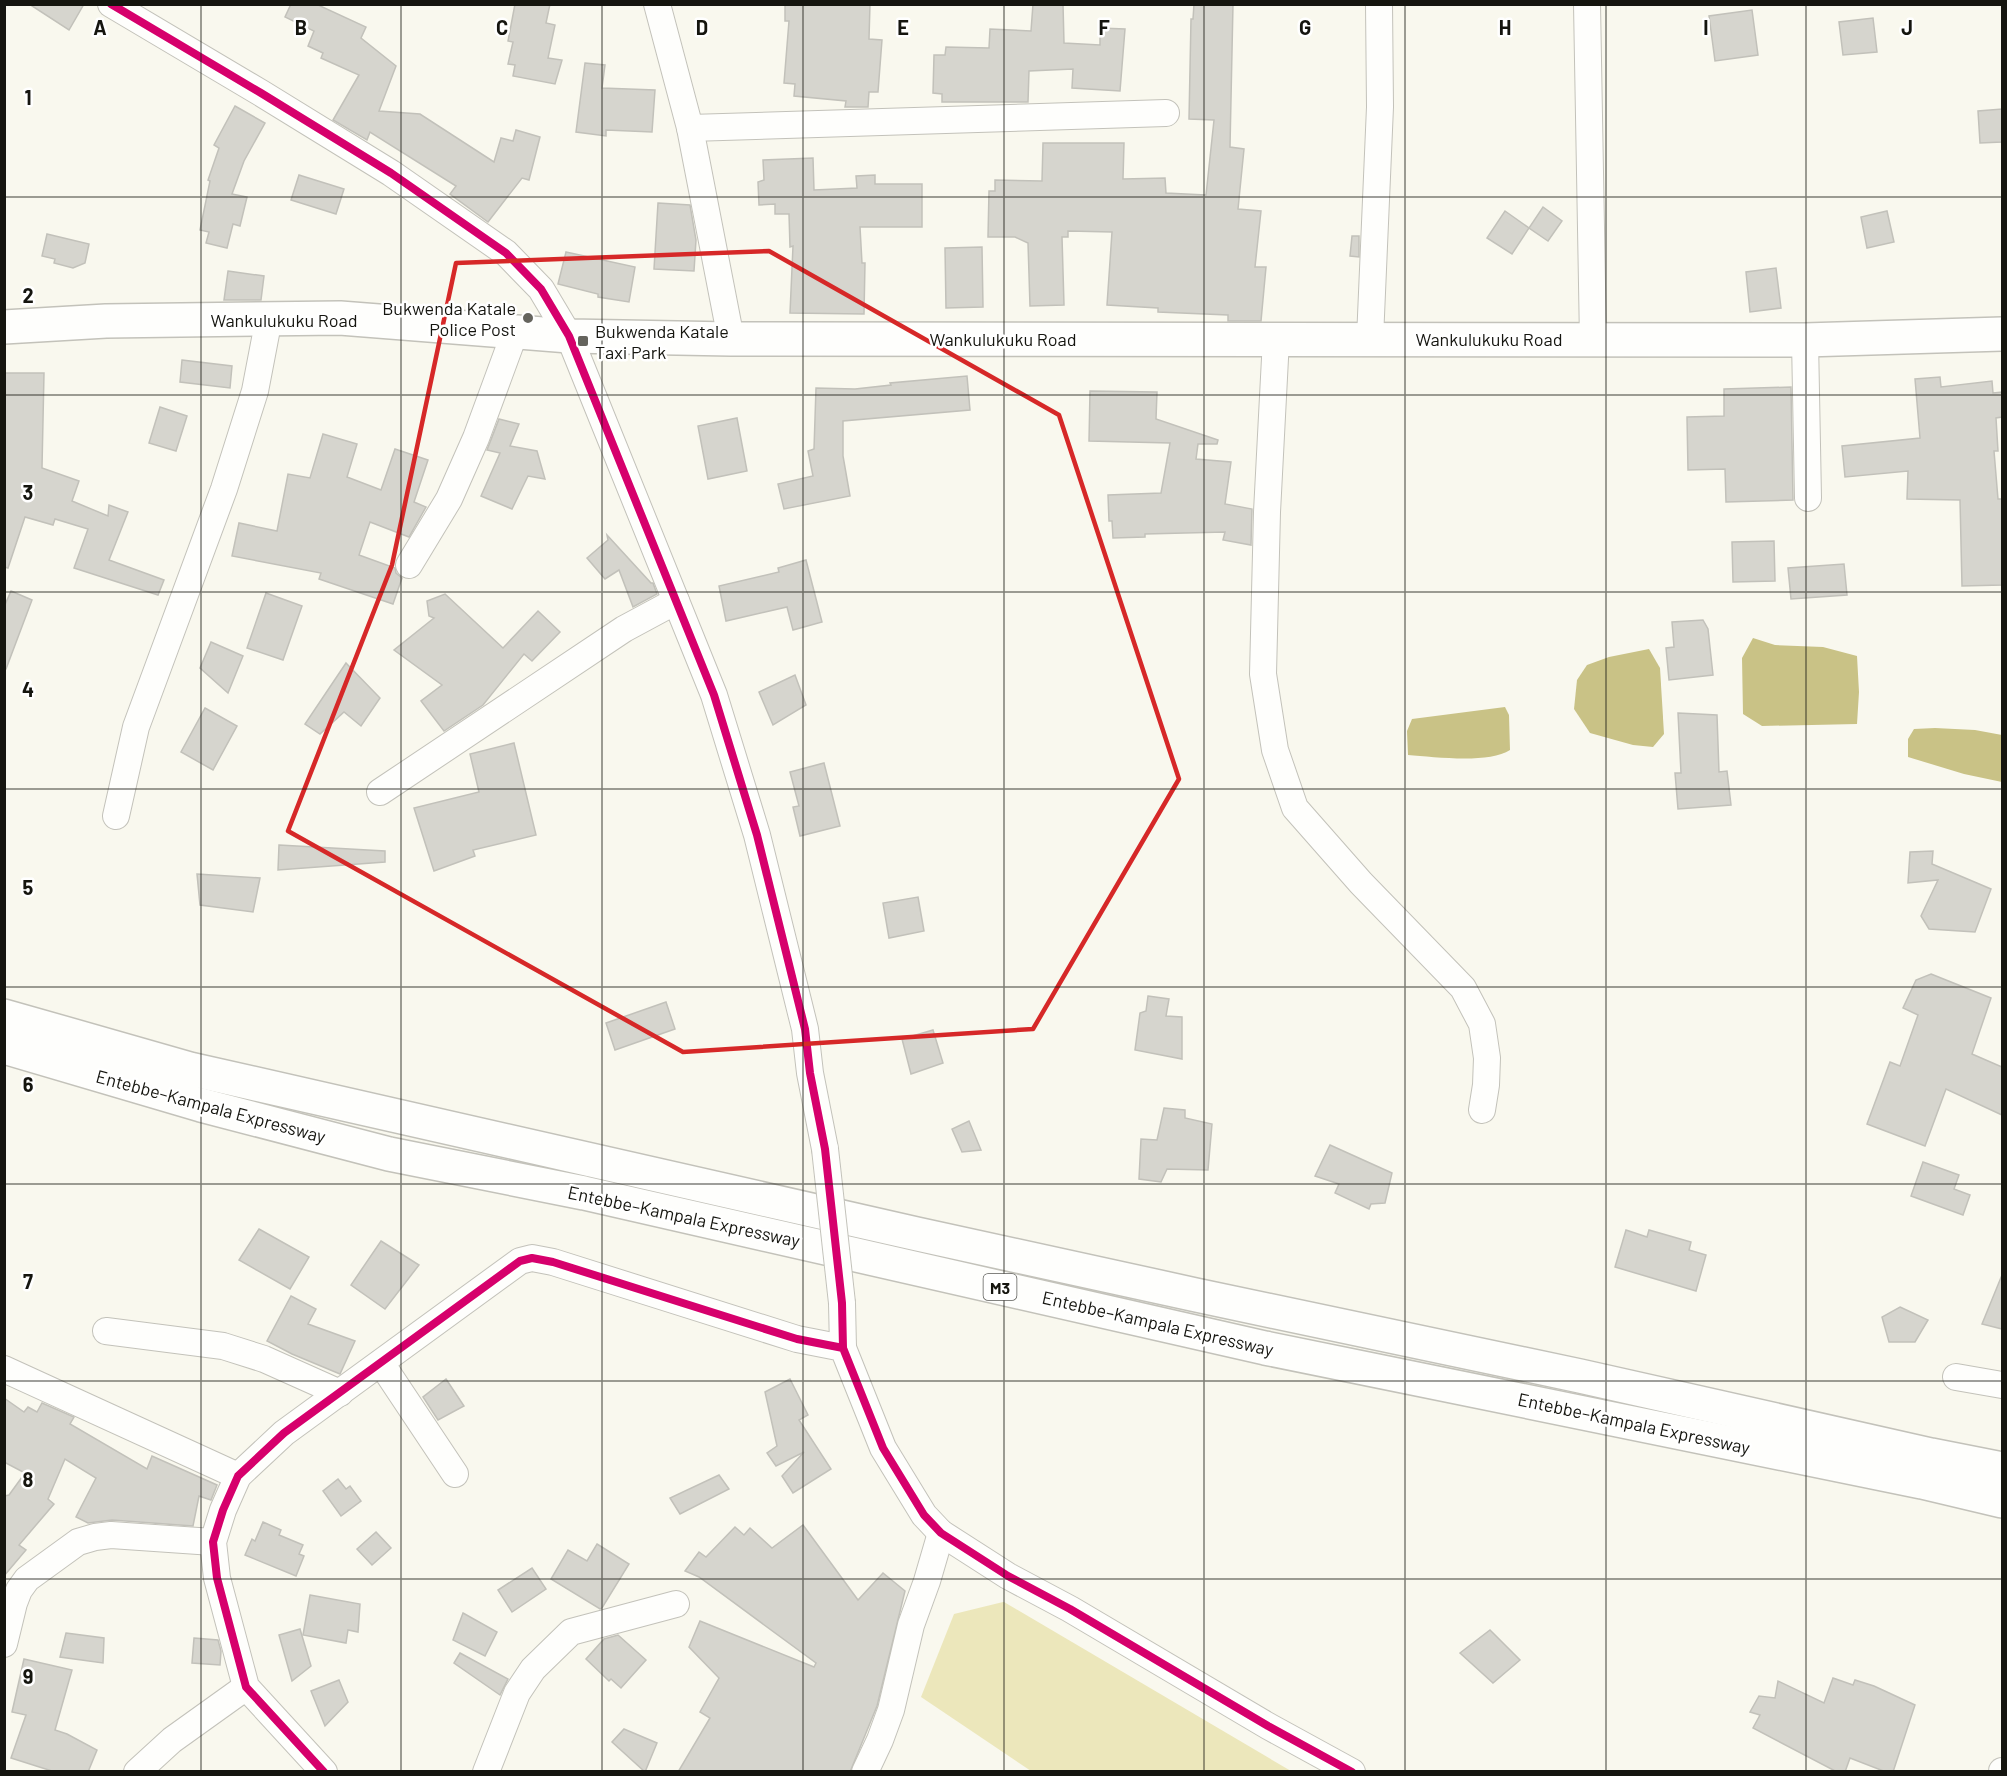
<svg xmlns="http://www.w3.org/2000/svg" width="2007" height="1776" font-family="Barlow,sans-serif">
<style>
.green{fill:#ece7bb}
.water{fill:#c9c286}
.building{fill:#d6d5ce;stroke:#c2c1ba;stroke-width:1.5}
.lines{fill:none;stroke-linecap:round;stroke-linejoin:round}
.street-casing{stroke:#c3c2ba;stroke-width:28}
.secondary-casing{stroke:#c3c2ba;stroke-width:36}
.highway-casing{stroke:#c3c2ba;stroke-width:36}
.street{stroke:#fefefc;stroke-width:26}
.secondary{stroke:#fefefc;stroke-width:33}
.highway{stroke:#fefefc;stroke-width:33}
.street-bridge-casing{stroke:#c3c2ba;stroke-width:28;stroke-linecap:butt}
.street-bridge{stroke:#fefefc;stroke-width:26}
.cycleway-casing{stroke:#fff;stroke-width:11}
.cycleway{stroke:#d6006c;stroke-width:8}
.marked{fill:none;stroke:#d62828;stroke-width:4.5;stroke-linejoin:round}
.grid{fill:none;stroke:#15150f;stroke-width:1.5;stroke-opacity:0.55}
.poi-dot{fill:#65645d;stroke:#fff;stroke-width:2}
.labels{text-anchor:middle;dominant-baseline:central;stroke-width:5;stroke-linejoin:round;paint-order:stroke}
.shield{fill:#fff;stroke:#5b5b57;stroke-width:1.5}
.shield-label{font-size:16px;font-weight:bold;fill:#15150f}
.poi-label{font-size:18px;fill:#15150f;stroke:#fff;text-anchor:end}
.street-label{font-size:18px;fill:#15150f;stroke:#fff}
.grid-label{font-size:20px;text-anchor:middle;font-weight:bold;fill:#15150f;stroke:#fff;stroke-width:5;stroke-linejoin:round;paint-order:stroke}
</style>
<rect width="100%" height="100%" fill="#f9f8ee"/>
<polygon class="green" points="1003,1602 1004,1602 1291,1771 1031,1771 921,1697 954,1614"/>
<g class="water">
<polygon points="1753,638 1775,645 1823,647 1857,656 1859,692 1857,724 1762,726 1743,714 1742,658"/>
<polygon points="1649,649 1660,668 1664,734 1653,747 1633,745 1590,733 1574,709 1577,680 1587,665 1609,657"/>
<path d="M1505,707l4,8 1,35c-21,14 -75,7 -102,5l-1,-24 5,-12z"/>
<polygon points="1935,728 1975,730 2002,735 2002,782 1964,774 1908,757 1908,739 1914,729"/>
</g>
<g class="building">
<polygon points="29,4 84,4 69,30"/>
<polygon points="291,4 316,4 366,27 361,38 396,66 379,111 420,114 494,162 501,138 513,141 516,130 540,137 529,180 522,178 488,222 450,194 456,186 370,132 367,140 333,120 359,75 321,58 323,53 308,46 314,31 285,17"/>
<polygon points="515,4 550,4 546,23 555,25 548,58 562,60 555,84 513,76 515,65 508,64 513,42 508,41"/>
<polygon points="785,4 870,4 869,39 882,40 878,92 869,92 868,107 845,107 846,101 794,96 795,84 784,83 789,21 785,21"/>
<polygon points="1033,4 1063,4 1064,43 1100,45 1100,28 1125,29 1120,91 1072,88 1073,69 1029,71 1028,102 942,102 942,94 933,93 934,55 945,55 946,47 989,48 990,29 1031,31"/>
<polygon points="1194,4 1233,4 1230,147 1244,149 1238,209 1261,211 1255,267 1266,267 1261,321 1228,321 1228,315 1158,312 1158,308 1107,305 1112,232 1068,231 1068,237 1062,237 1064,305 1030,306 1028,243 1015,237 988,237 989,191 995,191 995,180 1042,181 1043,143 1124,143 1123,179 1165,178 1166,193 1206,195 1214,120 1189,119 1191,19 1193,19"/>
<polygon points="1752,10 1758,55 1715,61 1709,16"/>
<polygon points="1873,18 1877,52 1843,55 1839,22"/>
<polygon points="585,63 605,65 602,88 655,90 652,132 606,130 606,136 576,132"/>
<polygon points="235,106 265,123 244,161 232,194 247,197 240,226 233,224 227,248 206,243 209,232 200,230 210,181 208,180 219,148 214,145"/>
<polygon points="2002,109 2002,142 1980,143 1978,111"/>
<polygon points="813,158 814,190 857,188 856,176 875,175 875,184 922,184 922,227 860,227 862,263 865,263 864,314 790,313 793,246 790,247 789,214 775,214 775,204 759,205 758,182 764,180 763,160"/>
<polygon points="299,175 344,189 336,214 291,200"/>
<polygon points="658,203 690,205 696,240 694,271 654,269"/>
<polygon points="1543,207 1562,221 1548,241 1529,228"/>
<polygon points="1505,211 1529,228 1512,254 1487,238"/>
<polygon points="1887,211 1894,242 1867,248 1861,217"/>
<polygon points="47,234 89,244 85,263 73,268 54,263 55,259 42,256"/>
<polygon points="1352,236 1359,236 1359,257 1350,256"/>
<polygon points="982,247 983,307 946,308 945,248"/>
<polygon points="566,252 635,267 629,302 598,297 598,294 558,284"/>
<polygon points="1776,268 1781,308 1750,312 1746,272"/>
<polygon points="228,271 264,276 261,300 224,300"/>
<polygon points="182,360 232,366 230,388 180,382"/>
<polygon points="4,373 44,373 42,468 79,481 72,501 108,516 109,505 128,512 109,560 164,580 158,595 74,568 88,529 55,519 53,525 25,517 8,568 4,567"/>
<polygon points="967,376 970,410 843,421 843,456 850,496 784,509 778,484 813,476 808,451 814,449 816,388 855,389 891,385 890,383"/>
<polygon points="1940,377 1941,387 1992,381 1993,393 2002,392 2002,417 1996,418 1998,451 1994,451 1998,499 2002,499 2002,585 1962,586 1960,500 1907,499 1908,471 1845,477 1842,446 1920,438 1915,379"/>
<polygon points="1791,387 1793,500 1726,502 1725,469 1688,470 1687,417 1724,416 1724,389"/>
<polygon points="1090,391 1157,392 1156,419 1218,440 1217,444 1198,444 1196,459 1231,462 1225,504 1252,509 1251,545 1223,540 1225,532 1145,534 1145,537 1113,538 1112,521 1109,521 1108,495 1161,493 1170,443 1089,441"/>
<polygon points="160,407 187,416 176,451 149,443"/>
<polygon points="737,418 747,471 708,479 698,426"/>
<polygon points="499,419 519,424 510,446 537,451 545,479 528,476 512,509 481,496 500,453 487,450"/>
<polygon points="323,434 357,444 347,477 381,490 395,449 428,460 414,502 426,507 409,537 370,522 359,555 395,568 396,573 402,578 393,604 319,579 321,573 232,556 239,523 277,531 288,474 310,478"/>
<polygon points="607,535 651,583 653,583 657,594 633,607 619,570 605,579 587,558 608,540"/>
<polygon points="1774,541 1775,581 1733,582 1732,542"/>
<polygon points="806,560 822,622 793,630 787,607 726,621 719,586 779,572 778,568"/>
<polygon points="1844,564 1847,595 1791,599 1788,568"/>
<polygon points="11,591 32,600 6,669 4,669 4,607"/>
<polygon points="266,593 302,606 283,660 247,648"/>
<polygon points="445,594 503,648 538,611 560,632 532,661 524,654 483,705 444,731 421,701 442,685 394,650 434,618 429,616 427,601"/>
<polygon points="1703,620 1708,629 1713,675 1669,680 1666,648 1674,647 1672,622"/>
<polygon points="211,642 243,656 228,693 200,668"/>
<polygon points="346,663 380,698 361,726 344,712 320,734 305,724"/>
<polygon points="795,675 806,705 773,725 759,692"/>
<polygon points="205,708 237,726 213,770 181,752"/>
<polygon points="1678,713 1717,715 1719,772 1727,771 1731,805 1678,809 1675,773 1681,773"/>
<polygon points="514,743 536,835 473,850 475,856 434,871 414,808 479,792 470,754"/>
<polygon points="824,763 840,826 800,836 793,807 799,806 790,772"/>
<polygon points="279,845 385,851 385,862 278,870"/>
<polygon points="1933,851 1932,864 1991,889 1975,932 1929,929 1921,916 1938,880 1908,883 1910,852"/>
<polygon points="197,874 260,878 253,912 200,905"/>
<polygon points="918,897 924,931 889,938 883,903"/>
<polygon points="1931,974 1991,998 1972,1054 2002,1067 2002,1115 1946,1089 1925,1146 1867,1124 1890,1062 1900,1066 1918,1015 1903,1008 1916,980"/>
<polygon points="1148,996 1169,999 1166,1016 1182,1017 1182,1059 1135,1050 1140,1013 1146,1011"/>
<polygon points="666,1002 675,1029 615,1050 606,1023"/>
<polygon points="933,1030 943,1063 911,1074 902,1039"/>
<polygon points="1164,1108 1185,1110 1185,1118 1212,1124 1208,1170 1167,1169 1161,1182 1139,1179 1141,1139 1157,1140"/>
<polygon points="969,1121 981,1150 962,1152 952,1129"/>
<polygon points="1330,1145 1392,1173 1385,1203 1371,1204 1369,1209 1335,1193 1339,1184 1315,1176"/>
<polygon points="1923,1162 1959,1175 1954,1189 1970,1195 1963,1215 1911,1196"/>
<polygon points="259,1229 309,1257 290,1289 239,1260"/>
<polygon points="1626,1230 1647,1237 1649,1230 1691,1242 1689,1250 1706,1255 1696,1291 1615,1267"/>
<polygon points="381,1241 419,1265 385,1309 351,1285"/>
<polygon points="2002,1275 2002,1329 1982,1324"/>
<polygon points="291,1296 316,1309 308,1324 355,1341 340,1374 292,1354 267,1341"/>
<polygon points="1900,1307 1928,1320 1915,1342 1889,1342 1882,1317"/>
<polygon points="446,1379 464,1406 438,1420 423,1397"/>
<polygon points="790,1379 808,1415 799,1420 831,1469 793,1493 782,1476 804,1452 776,1466 767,1453 777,1446 765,1392"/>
<polygon points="4,1398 24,1412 28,1407 37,1412 42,1403 74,1417 70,1424 147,1469 152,1456 217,1485 211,1500 199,1496 193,1526 112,1520 88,1523 76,1517 96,1478 65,1459 48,1499 54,1504 19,1545 26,1550 4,1576 4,1496 9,1495 25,1473 4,1462"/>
<polygon points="719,1475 729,1489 680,1514 670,1498"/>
<polygon points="338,1479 346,1489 350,1486 361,1501 341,1516 323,1491"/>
<polygon points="263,1522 281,1530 279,1535 303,1545 299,1554 304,1556 296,1576 245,1555 252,1539 255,1541"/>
<polygon points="803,1525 858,1600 883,1573 905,1591 877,1706 850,1772 678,1772 710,1718 700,1712 719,1678 689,1647 700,1621 814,1667 816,1663 699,1577 685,1571 699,1552 706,1557 735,1527 744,1535 750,1528 772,1548"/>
<polygon points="376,1532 391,1548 372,1565 357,1549"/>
<polygon points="597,1544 629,1564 602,1608 600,1609 551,1579 568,1550 587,1561"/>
<polygon points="532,1568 546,1589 512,1612 498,1590"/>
<polygon points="310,1595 360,1604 358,1632 348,1630 346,1643 303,1635"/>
<polygon points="463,1613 497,1632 485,1656 453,1640"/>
<polygon points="300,1629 311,1666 292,1681 279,1635"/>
<polygon points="1490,1630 1520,1660 1493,1683 1460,1653"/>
<polygon points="66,1633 104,1638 103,1663 60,1657"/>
<polygon points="618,1635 646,1660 621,1688 611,1679 609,1681 586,1659 604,1639"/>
<polygon points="194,1638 218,1640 221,1651 220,1665 192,1663"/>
<polygon points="460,1653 508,1679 500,1695 454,1663"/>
<polygon points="24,1659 72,1670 55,1730 67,1734 97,1750 88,1772 55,1772 11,1758 26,1715 12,1712"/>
<polygon points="1833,1678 1853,1685 1855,1680 1874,1686 1915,1705 1893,1772 1886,1772 1850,1758 1845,1772 1837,1772 1753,1728 1760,1715 1750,1712 1759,1696 1775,1698 1778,1681 1824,1703"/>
<polygon points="339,1680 348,1702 325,1726 311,1691"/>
<polygon points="624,1729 657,1743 645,1772 612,1742"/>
</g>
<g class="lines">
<g class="street-casing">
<g id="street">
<polyline points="111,4 261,93 391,173 506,253 541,289 569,336 714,695 757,835 805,1029 810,1073 825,1149"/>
<polyline points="657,4 690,128 731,339"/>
<polyline points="1587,4 1593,340"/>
<polyline points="690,128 1166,113"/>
<polyline points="1276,339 1267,512 1263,674 1275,750 1295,808 1361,883 1463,988 1482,1024 1487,1058 1486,1085 1482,1110"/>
<polyline points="1370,339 1380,107 1379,4"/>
<polyline points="1805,340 1808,498"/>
<polyline points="409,565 449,499 476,438 515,332"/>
<polyline points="380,792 624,629 676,601"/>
<polyline points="116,816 136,727 224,489 255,391 269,318"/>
<polyline points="842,1303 843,1348"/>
<polyline points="106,1331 223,1346 264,1359 340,1393"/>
<polyline points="381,1363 455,1474"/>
<polyline points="4,1369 238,1476"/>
<polyline points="1956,1377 2002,1385"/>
<polyline points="4,1644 14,1603 19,1590 27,1579 78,1542 95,1537 111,1535 213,1542"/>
<polyline points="137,1772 172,1740 246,1687"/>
<polyline points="324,1772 246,1687 217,1578 213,1542 223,1510 238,1476 284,1433 520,1261 532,1258 553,1262 797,1339 843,1348 883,1448 924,1515 941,1533 1008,1576 1070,1609 1268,1726 1352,1772"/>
<polyline points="486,1772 517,1693 533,1669 571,1632 676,1604"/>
<polyline points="865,1772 880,1740 891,1710 911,1625 927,1581 941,1533"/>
<polyline points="2002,1772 2002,1771"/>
</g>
</g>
<g class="secondary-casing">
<polyline id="secondary" points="4,327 106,321 340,318 569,336 731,339 1805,340 2002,334"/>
</g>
<g class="highway-casing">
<g id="highway">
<polyline points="4,1016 190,1069 917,1234 1196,1295 1580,1376 1931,1455 2002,1469"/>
<polyline points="4,1047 201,1105 389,1154 584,1193 1265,1348 1922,1482 2002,1501"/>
</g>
</g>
<use href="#street" class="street"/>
<use href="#secondary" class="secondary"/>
<use href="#highway" class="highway"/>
<g class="street-bridge-casing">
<polyline id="street-bridge" points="825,1149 842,1303"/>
</g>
<use href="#street-bridge" class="street-bridge"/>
<g class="cycleway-casing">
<g id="cycleway">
<polyline points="111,4 261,93 391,173 506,253 541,289 569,336 714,695 757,835 805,1029 810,1073 825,1149 842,1303 843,1348"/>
<polyline points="324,1772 246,1687 217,1578 213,1542 223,1510 238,1476 284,1433 520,1261 532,1258 553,1262 797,1339 843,1348 883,1448 924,1515 941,1533 1008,1576 1070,1609 1268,1726 1352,1772"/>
</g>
</g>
<use href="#cycleway" class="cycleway"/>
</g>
<path class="marked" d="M769,251l290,164 120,364 -146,250 -350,23 -395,-221 104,-266 64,-302z"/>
<path class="grid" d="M201,4v1768M401,4v1768M602,4v1768M803,4v1768M1004,4v1768M1204,4v1768M1405,4v1768M1606,4v1768M1806,4v1768M4,197h1998M4,395h1998M4,592h1998M4,789h1998M4,987h1998M4,1184h1998M4,1381h1998M4,1579h1998"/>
<g class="poi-dot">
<circle cx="528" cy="318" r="6"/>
<rect x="577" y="335" width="12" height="12" rx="3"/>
</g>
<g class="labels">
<rect class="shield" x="983.5" y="1274" width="33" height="26" rx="4.5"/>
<g class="shield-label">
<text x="1000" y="1287">M3</text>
</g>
<g class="poi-label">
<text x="516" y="308">Bukwenda Katale<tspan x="516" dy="21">Police Post</tspan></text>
<text x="595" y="331" text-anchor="start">Bukwenda Katale<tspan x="595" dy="21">Taxi Park</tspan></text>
</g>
<g class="street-label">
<text x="284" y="320">Wankulukuku Road</text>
<text x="1003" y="339">Wankulukuku Road</text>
<text x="1489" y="339">Wankulukuku Road</text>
<text transform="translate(211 1106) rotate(15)">Entebbe–Kampala Expressway</text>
<text transform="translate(684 1216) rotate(12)">Entebbe–Kampala Expressway</text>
<text transform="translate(1158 1323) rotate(13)">Entebbe–Kampala Expressway</text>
<text transform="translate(1634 1423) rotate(12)">Entebbe–Kampala Expressway</text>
</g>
</g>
<g class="grid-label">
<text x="100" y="35">A</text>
<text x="301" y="35">B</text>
<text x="502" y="35">C</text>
<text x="702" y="35">D</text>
<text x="903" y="35">E</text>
<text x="1104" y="35">F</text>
<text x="1305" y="35">G</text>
<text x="1505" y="35">H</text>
<text x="1706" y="35">I</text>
<text x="1907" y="35">J</text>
<text x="28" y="105">1</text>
<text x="28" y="303">2</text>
<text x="28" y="500">3</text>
<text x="28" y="697">4</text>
<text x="28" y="895">5</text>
<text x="28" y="1092">6</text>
<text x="28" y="1289">7</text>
<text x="28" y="1487">8</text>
<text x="28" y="1684">9</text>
</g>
<rect width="2007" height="1776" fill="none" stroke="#15150f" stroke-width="12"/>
</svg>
